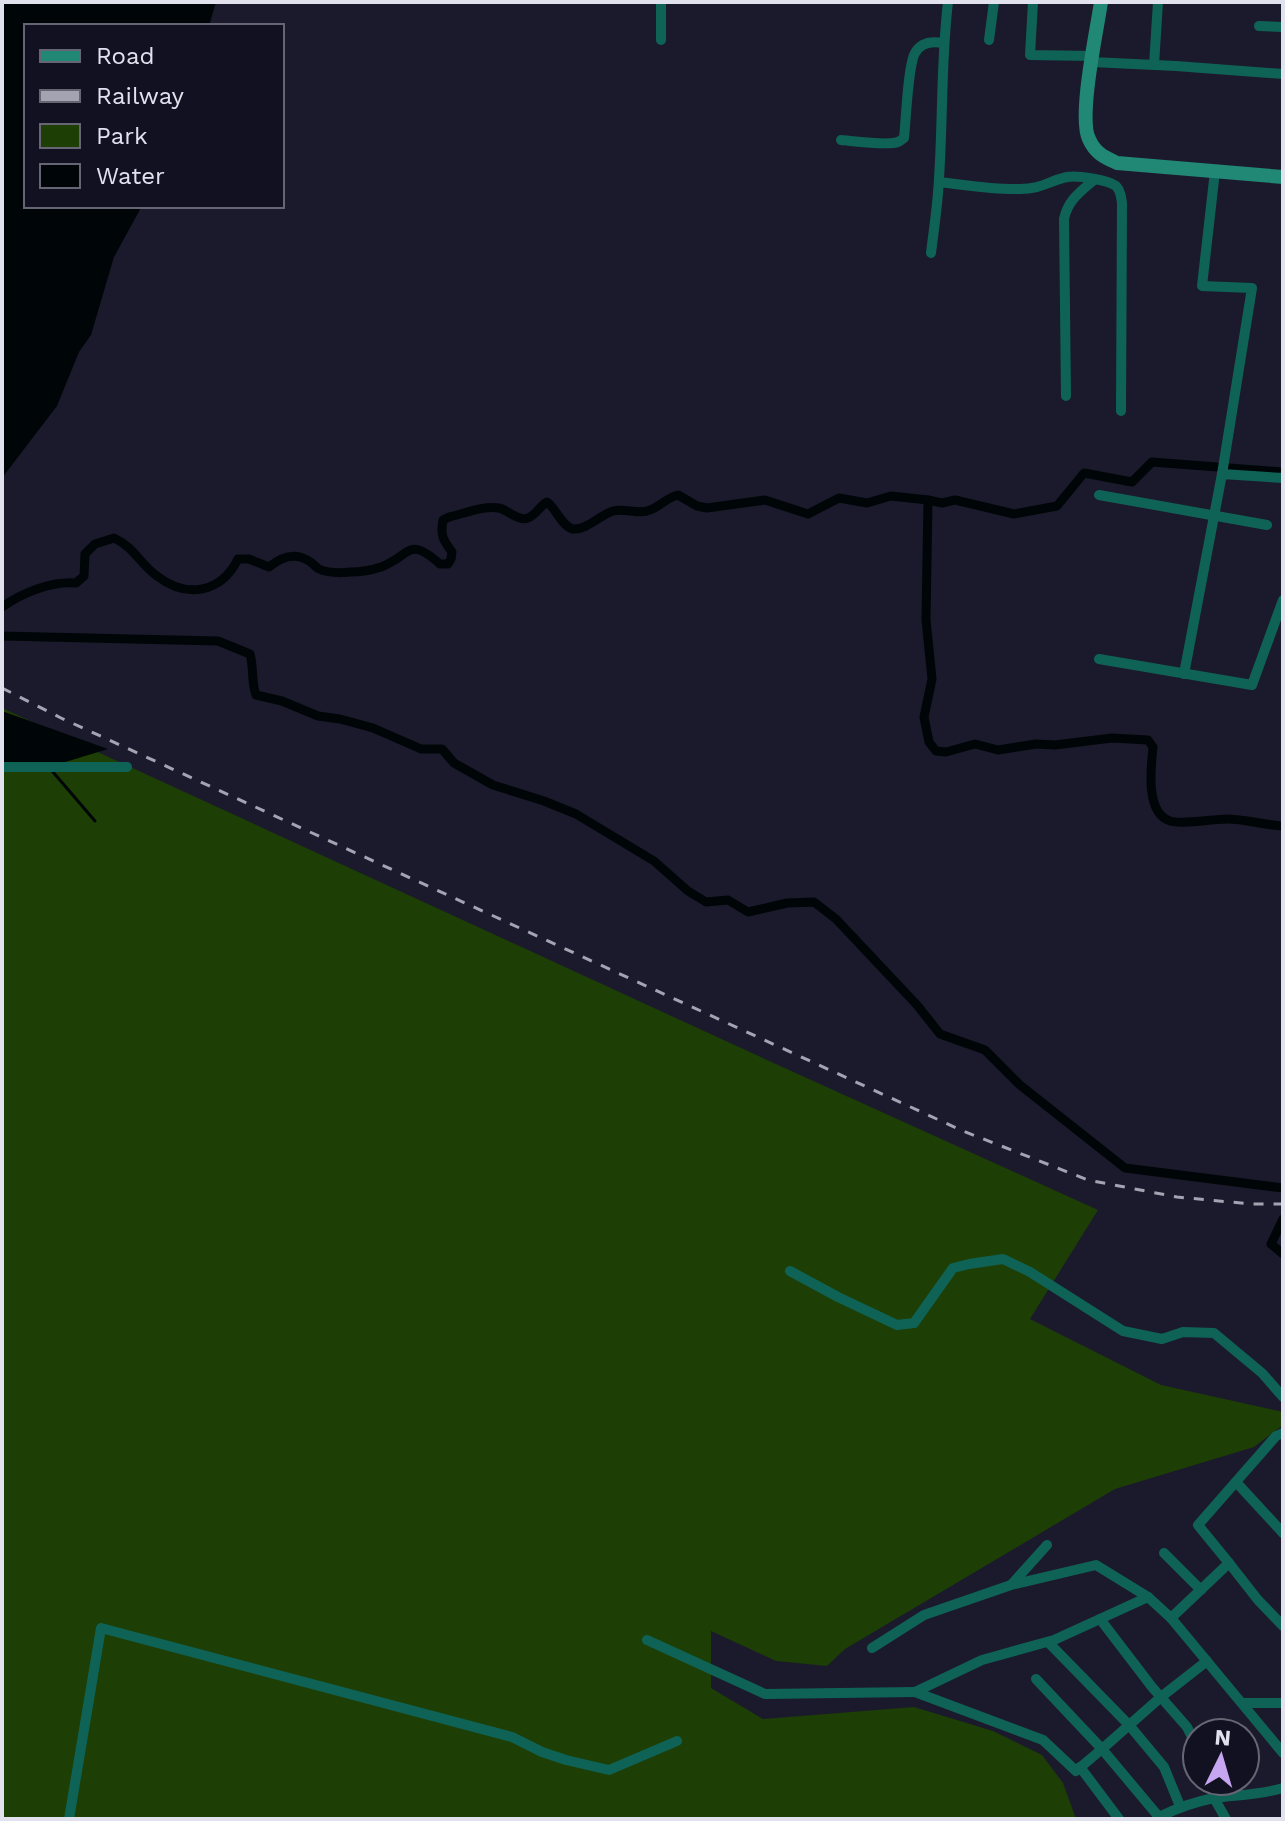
<svg xmlns="http://www.w3.org/2000/svg" width="1285" height="1821" font-family="'Work Sans',sans-serif">
<style>
.green{fill:#1d3e05}
.water{fill:#000607}
.lines{fill:none;stroke-linecap:round;stroke-linejoin:round}
.stream{stroke:#000607;stroke-width:3}
.canal{stroke:#000607;stroke-width:9}
.street{stroke:#0f6356;stroke-width:10}
.secondary{stroke:#218876;stroke-width:14}
.rail{stroke:#a3a3b2;stroke-width:3;stroke-dasharray:10 10;stroke-linecap:butt}
</style>
<rect width="100%" height="100%" fill="#1b1a2c"/>
<polygon class="green" points="2,708 767,1060 1098,1210 1030,1319 1161,1385 1283,1412 1283,1425 1254,1447 1115,1489 845,1649 827,1666 776,1661 711,1631 711,1688 763,1719 914,1707 993,1731 1042,1755 1063,1783 1076,1819 2,1819"/>
<g class="water">
<polygon points="2,2 216,2 209,26 26,26 26,206 142,206 114,257 91,335 79,352 57,406 2,478"/>
<polygon points="2,711 108,749 49,767 2,765"/>
</g>
<g class="lines">
<polyline class="stream" points="53,772 95,821"/>
<g class="canal">
<polyline points="928,500 942,503 955,500 1014,514 1057,506 1084,473 1132,482 1152,462 1283,472"/>
<path d="M2,607c20,-14 49,-26 74,-24l8,-7 1,-22 10,-10 19,-6c21,10 25,25 43,38 30,23 64,17 81,-17h11l20,8c12,-10 26,-15 40,-6 4,2 6,6 10,8 9,4 22,4 31,3 9,0 22,-2 31,-5 30,-11 26,-32 59,-3h8l3,-5 1,-7c-9,-12 -12,-17 -9,-32l6,-3c14,-3 35,-12 50,-9 9,2 20,14 29,10 8,-3 12,-12 19,-16 9,6 15,25 26,27 14,1 27,-14 40,-18 11,-3 27,4 37,-1 11,-4 16,-12 28,-15l19,11 10,2 58,-8 43,14 31,-16 28,5 24,-7 37,4 -2,120 6,59 -8,38 5,25 7,9 10,1 29,-8 23,6 38,-6 19,1 57,-7 36,2 5,7c-2,20 -8,66 17,74 12,4 42,-2 57,-2 18,0 37,6 56,7"/>
<path d="M2,636l216,5 32,13c4,14 1,27 6,41l26,6 36,15 22,3 33,9 48,21h21l12,14 39,22 51,16 32,13 78,47 34,30 18,11 22,-2 20,12 39,-9 27,-1 22,17 81,86 23,29 45,16 35,35 105,83 158,20"/>
<polyline points="1283,1219 1271,1244 1283,1254"/>
</g>
<g class="street">
<polyline points="661,2 661,40"/>
<polyline points="1033,2 1030,55 1093,56"/>
<polyline points="1259,26 1283,27"/>
<polyline points="989,40 994,2"/>
<polyline points="1092,62 1176,66 1283,74"/>
<polyline points="1154,65 1158,2"/>
<path d="M841,140c12,1 47,6 57,2 3,-1 4,-3 6,-4 2,-18 4,-73 11,-85 6,-11 17,-12 28,-10"/>
<polyline points="1215,171 1202,286 1252,288 1222,474"/>
<path d="M939,182c27,3 54,8 81,7 21,0 29,-8 47,-12 10,-2 41,3 49,9 5,5 5,11 6,17l-1,208"/>
<path d="M931,253c3,-25 7,-50 8,-75 4,-59 2,-118 9,-176"/>
<path d="M1066,396l-2,-177c4,-19 16,-27 30,-39"/>
<polyline points="1099,495 1267,525"/>
<polyline points="1099,659 1252,685 1283,600"/>
<polyline points="1184,674 1222,474 1283,478"/>
<polyline points="2,767 127,767"/>
<polyline points="790,1271 838,1297 897,1325 914,1323 953,1268 969,1264 1003,1259 1030,1272 1123,1331 1162,1339 1183,1332 1214,1333 1262,1373 1283,1397"/>
<path d="M1283,1433l-7,3 -78,89 31,38 -58,55 -23,-21 -94,43 -72,20 -67,32 128,48 33,31 26,-22 57,68c18,-9 35,-15 55,-19 23,-3 46,-3 69,-10"/>
<polyline points="1236,1482 1283,1533"/>
<polyline points="1164,1553 1201,1590"/>
<polyline points="1229,1563 1258,1600 1283,1626"/>
<polyline points="1012,1584 1047,1545"/>
<polyline points="1171,1618 1283,1753"/>
<polyline points="1100,1619 1152,1687 1187,1727 1197,1747"/>
<polyline points="647,1640 765,1694 915,1692"/>
<polyline points="1048,1642 1129,1725 1164,1767 1180,1806"/>
<polyline points="872,1648 924,1615 1011,1585 1096,1565 1148,1597"/>
<polyline points="1036,1679 1102,1749 1161,1697 1207,1661"/>
<polyline points="1243,1703 1283,1703"/>
<polyline points="1080,1767 1119,1819"/>
<polyline points="1209,1781 1214,1798 1226,1819"/>
<polyline points="69,1819 101,1628 512,1737 542,1752 566,1760 609,1770 677,1741"/>
</g>
<path class="secondary" d="M1101,2c-4,28 -23,115 -12,137 6,14 15,18 28,24l166,14"/>
<polyline class="rail" points="2,688 61,718 963,1131 1088,1180 1177,1197 1251,1204 1283,1204"/>
</g>
<rect width="1285" height="1821" fill="none" stroke="#e2e2ef" stroke-width="8"/>
<rect x="24" y="24" width="260" height="184" fill="#121122" stroke="#656574" stroke-width="2"/>
<rect x="40" y="50" width="40" height="12" fill="#218876" stroke="#656574" stroke-width="2"/>
<text x="96" y="64" font-size="24" fill="#e2e2ef">Road</text>
<rect x="40" y="90" width="40" height="12" fill="#a3a3b2" stroke="#656574" stroke-width="2"/>
<text x="96" y="104" font-size="24" fill="#e2e2ef">Railway</text>
<rect x="40" y="124" width="40" height="24" fill="#1d3e05" stroke="#656574" stroke-width="2"/>
<text x="96" y="144" font-size="24" fill="#e2e2ef">Park</text>
<rect x="40" y="164" width="40" height="24" fill="#000607" stroke="#656574" stroke-width="2"/>
<text x="96" y="184" font-size="24" fill="#e2e2ef">Water</text>
<g transform="translate(1221 1757) rotate(5)"><circle r="38" fill="#121122" stroke="#656574" stroke-width="2"/>
<path d="M0-6L14 30L0 20L-14 30Z" fill="#c6a6f0"/>
<text y="-12" font-size="22" font-weight="bold" text-anchor="middle" fill="#e2e2ef">N</text>
</g>
</svg>
